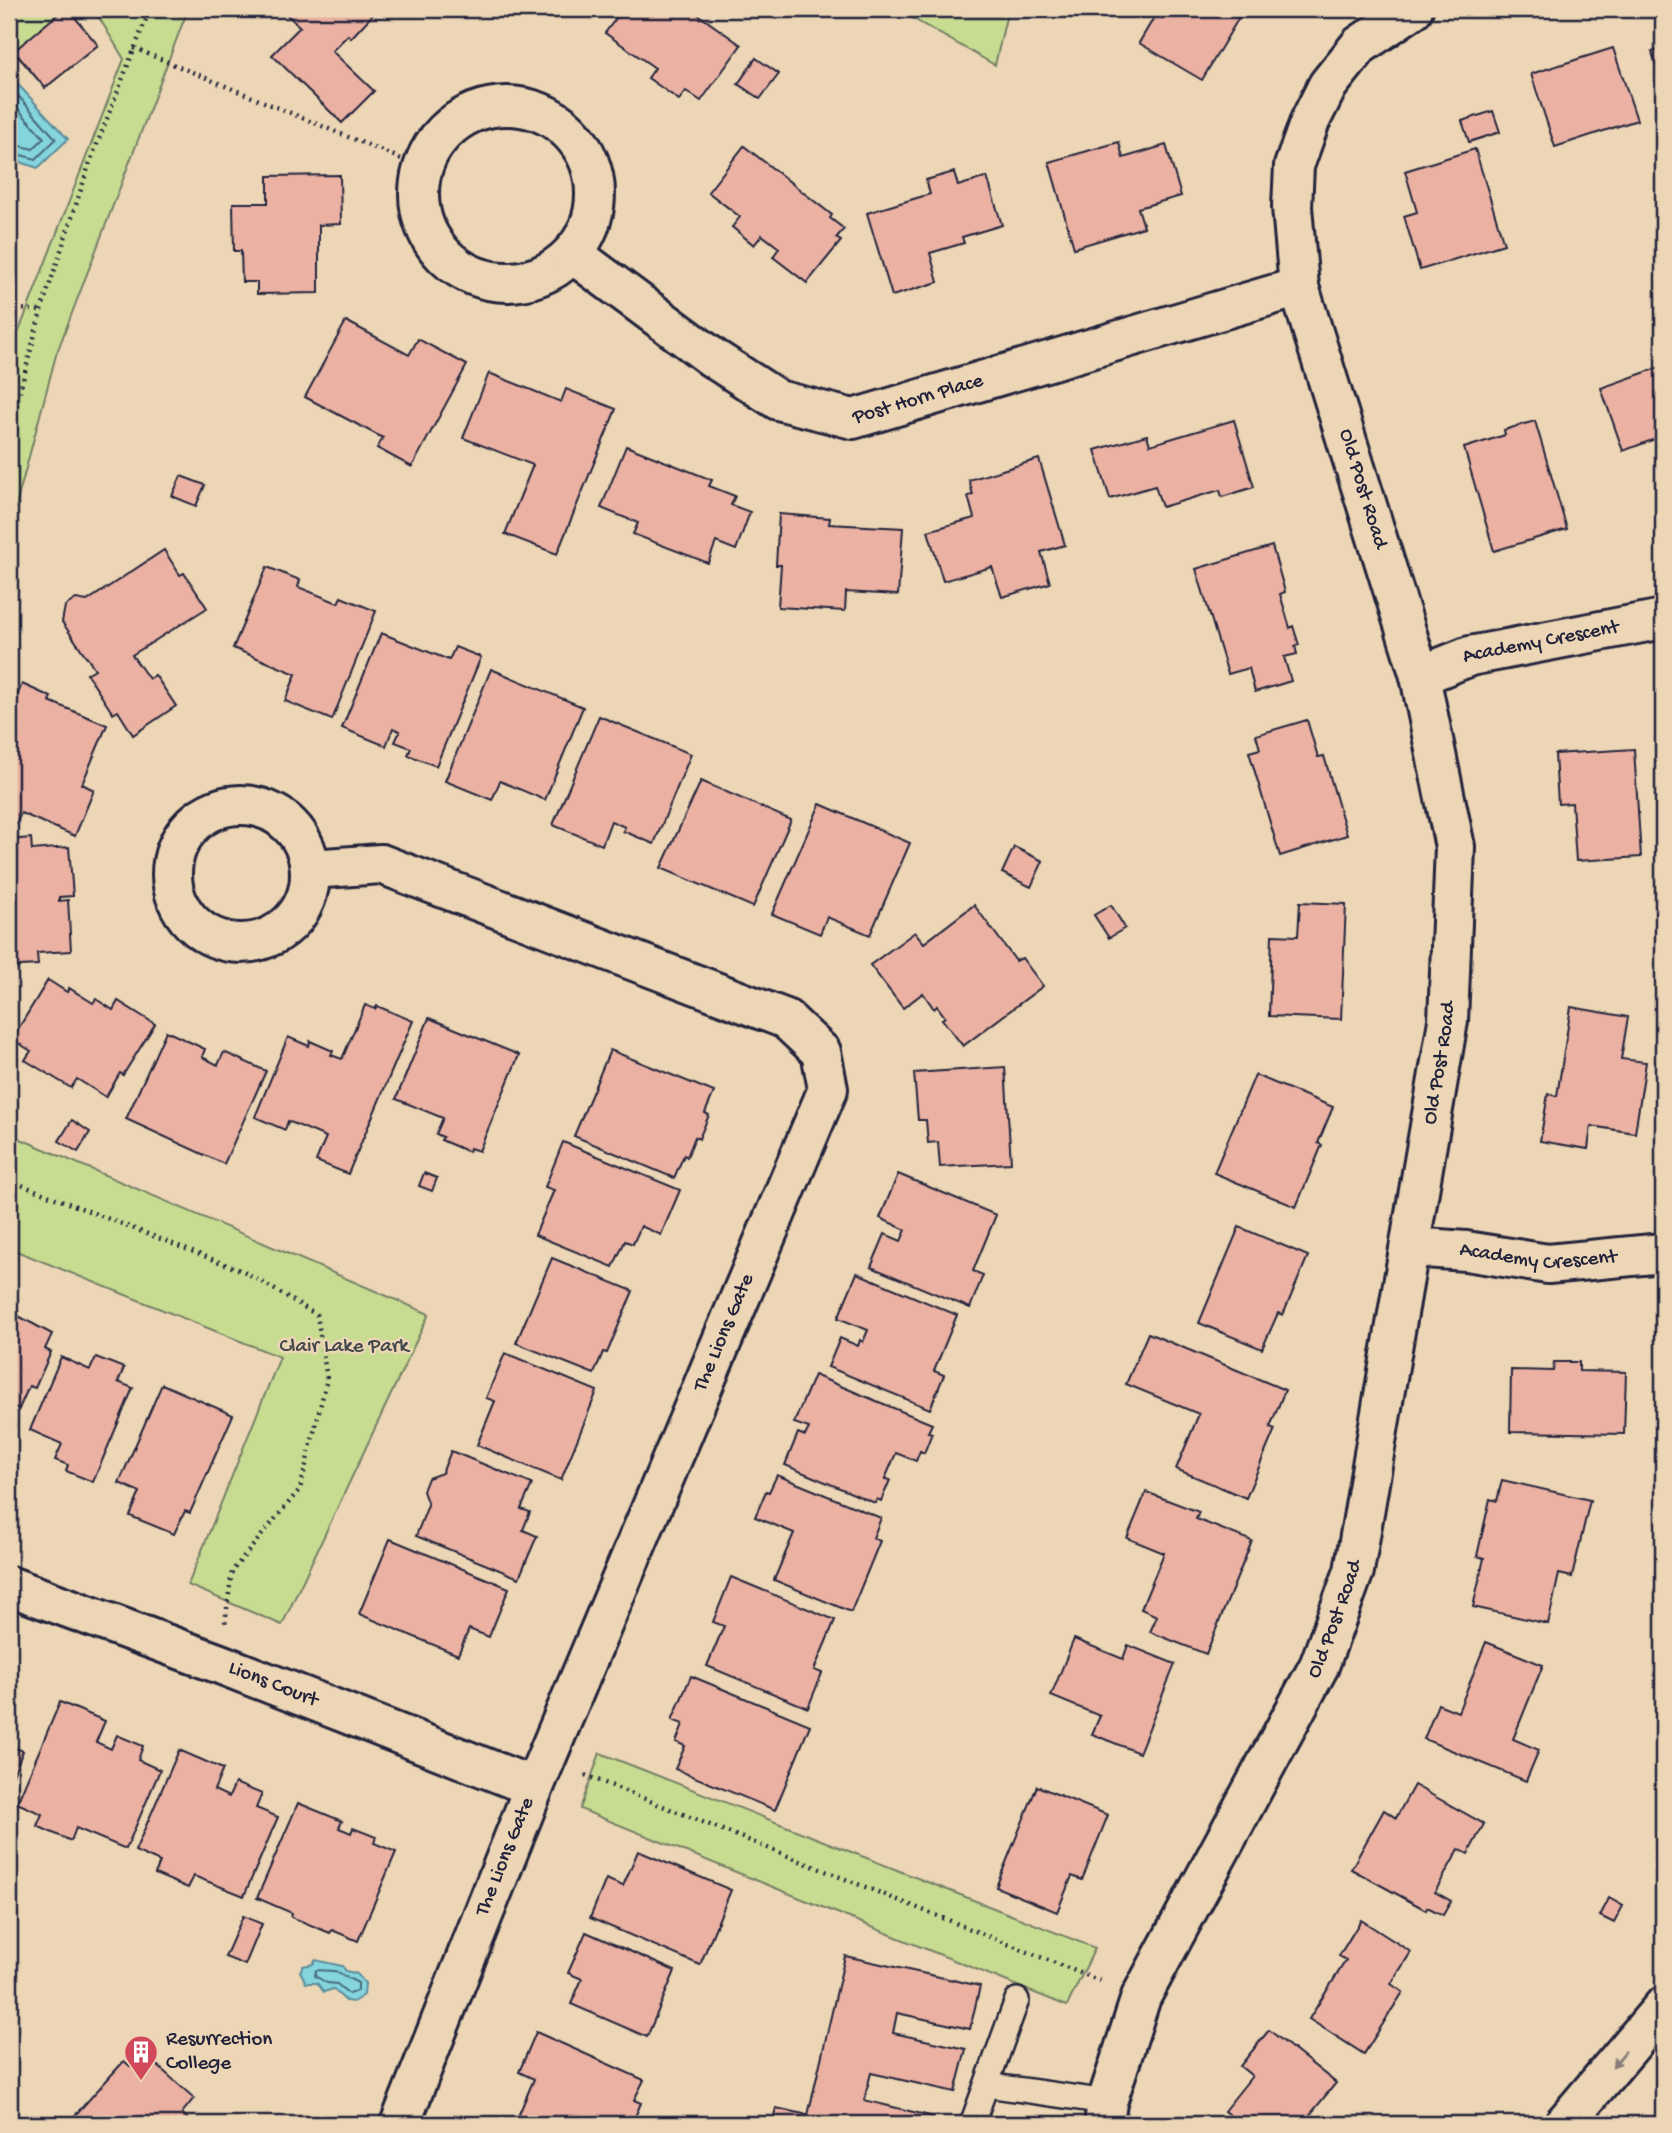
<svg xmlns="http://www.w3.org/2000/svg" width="1672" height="2133" font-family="'Gochi Hand',sans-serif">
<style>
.green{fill:#c8dc91;stroke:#757f66;stroke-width:2}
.water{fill:#84d5dd;stroke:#5d8d9c;stroke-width:2}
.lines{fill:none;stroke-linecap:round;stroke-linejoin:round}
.shore{stroke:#496a7c;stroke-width:2}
.building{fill:#ebb2a3;stroke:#22223b;stroke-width:2}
.service-casing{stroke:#22223b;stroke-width:28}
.minor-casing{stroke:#22223b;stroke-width:44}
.secondary-casing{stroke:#22223b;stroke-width:44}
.path{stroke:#22223b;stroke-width:4.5;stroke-dasharray:2 5;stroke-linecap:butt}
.service{stroke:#ecd6b5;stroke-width:23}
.minor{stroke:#ecd6b5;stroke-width:38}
.secondary{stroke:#ecd6b5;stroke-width:38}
.oneway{fill:#877c78}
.labels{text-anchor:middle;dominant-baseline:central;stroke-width:5;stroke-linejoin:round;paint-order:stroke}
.street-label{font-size:21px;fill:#22223b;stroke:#ecd6b5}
.park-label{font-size:21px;fill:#43474c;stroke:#ecd6b5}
.poi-label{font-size:21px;fill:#22223b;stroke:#ecd6b5;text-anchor:start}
</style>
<rect width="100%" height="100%" fill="#ecd6b5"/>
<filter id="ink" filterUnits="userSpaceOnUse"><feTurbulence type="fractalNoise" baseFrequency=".0143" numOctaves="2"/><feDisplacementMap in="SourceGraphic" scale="14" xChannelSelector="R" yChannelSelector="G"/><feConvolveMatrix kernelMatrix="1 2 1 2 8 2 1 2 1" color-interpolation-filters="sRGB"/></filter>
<g filter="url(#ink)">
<g class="green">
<polygon points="9,9 65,9 9,55"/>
<polygon points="94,9 188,9 56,355 9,532 9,357 124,59"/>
<polygon points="896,9 1008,9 995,65"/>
<polygon points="9,1134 429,1314 282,1625 188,1585 280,1357 9,1248"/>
<polygon points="600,1753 1095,1948 1067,2006 580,1809"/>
</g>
<g class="water">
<polygon points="14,80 68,139 38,168 9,158 9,85"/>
<polygon points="315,1960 342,1966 346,1971 357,1974 365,1983 364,1995 353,2002 346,2001 333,1989 324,1992 317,1983 306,1983 300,1971 303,1966 313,1964"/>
</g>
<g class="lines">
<g class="shore">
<polyline points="9,90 14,91 56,139 36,159 9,152"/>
<polyline points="9,99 44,138 33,149 9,143"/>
<polygon points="316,1970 334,1971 358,1983 358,1990 349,1994 337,1984 327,1983 315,1976"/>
</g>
</g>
<g class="building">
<polygon points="64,9 68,9 98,45 45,88 14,51"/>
<polygon points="281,9 378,9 351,38 348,35 332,51 374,91 342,123 272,55 300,27"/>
<polygon points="623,9 690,9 741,45 701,101 686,91 679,100 648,78 655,68 605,33"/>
<polygon points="1159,9 1244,9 1202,80 1139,43"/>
<polygon points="1613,48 1637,120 1555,147 1531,74"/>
<polygon points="1663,48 1663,88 1652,52"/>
<polygon points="756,58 779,74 760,99 738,84"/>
<polygon points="1493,111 1500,132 1469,142 1462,121"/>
<polygon points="1119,142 1123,158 1166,145 1181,196 1138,208 1144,227 1074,248 1049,162"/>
<polygon points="744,146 832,215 830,218 844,229 836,238 841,241 807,283 773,257 779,248 762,235 754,245 732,227 740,217 708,192"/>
<polygon points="1475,149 1504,244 1420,270 1404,216 1417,212 1405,171"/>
<polygon points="954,172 958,186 987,177 1002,225 962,237 964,243 930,253 938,282 892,296 867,213 930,194 926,180"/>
<polygon points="340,175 341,224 319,225 319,293 257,294 257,282 242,282 241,251 234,251 233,203 268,203 268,176"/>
<polygon points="346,321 409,355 418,339 467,365 412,467 377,448 383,438 305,397"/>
<polygon points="1663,366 1663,436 1623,451 1601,388"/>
<polygon points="489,373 561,402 566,389 616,409 557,554 505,534 533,465 463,438"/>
<polygon points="1234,420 1254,487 1222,497 1220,490 1162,507 1155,486 1110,499 1095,450 1147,435 1150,445"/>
<polygon points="1535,421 1567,529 1494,551 1464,448 1505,435 1504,430"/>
<polygon points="626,446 712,480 709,486 735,496 731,505 750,512 736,550 716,542 708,563 633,534 638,523 601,508"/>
<polygon points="1039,459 1065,545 1041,552 1050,583 1002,597 992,567 943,581 928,531 974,518 968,496 973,495 969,480"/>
<polygon points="181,476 205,485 196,506 172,496"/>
<polygon points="779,514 830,518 829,524 903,528 898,595 846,592 845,611 778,607 781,565 776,565"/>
<polygon points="1272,546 1285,592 1280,594 1290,628 1293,626 1299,645 1295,646 1297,654 1284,657 1291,681 1255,692 1249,668 1228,674 1196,569"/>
<polygon points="164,550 180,575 184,573 207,608 132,655 149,679 155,675 176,706 133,735 118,711 113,714 87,674 95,669 62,622 65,606 76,599 87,601"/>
<polygon points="267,567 300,580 298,587 338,603 341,597 376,611 332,720 285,701 296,674 233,648"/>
<polygon points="381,633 449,660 455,647 481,657 436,766 408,755 411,748 395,742 400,731 393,728 386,746 342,728"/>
<polygon points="491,669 583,707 545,800 500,781 492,800 445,781"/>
<polygon points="22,684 51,697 49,701 107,725 82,784 94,790 75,836 21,813 16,824 9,821 9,715"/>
<polygon points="599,716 691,754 654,844 623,831 625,827 611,821 602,845 553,825"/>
<polygon points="1307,720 1318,757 1324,756 1347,835 1280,856 1249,752 1260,749 1256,735"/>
<polygon points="1634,749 1641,857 1576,861 1572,803 1558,804 1555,754"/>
<polygon points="701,781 791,820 753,907 661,868"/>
<polygon points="820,804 910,843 870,935 827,917 820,934 772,914"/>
<polygon points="31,838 32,850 69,847 73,896 59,897 59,901 68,900 71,951 37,953 38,965 20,966 9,976 9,840"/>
<polygon points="1014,847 1043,861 1031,887 1002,873"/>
<polygon points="1300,902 1346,904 1341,1019 1269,1016 1272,935 1298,936"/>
<polygon points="974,905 1016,961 1022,958 1043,986 963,1046 942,1019 945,1017 937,1006 934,1009 923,993 903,1008 870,965 915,932 924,943"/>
<polygon points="1111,905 1125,928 1109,938 1094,915"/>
<polygon points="48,980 67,992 69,988 93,1003 96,999 113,1010 118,1001 155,1024 123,1075 120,1073 106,1097 77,1079 71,1088 25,1060 31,1051 12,1039"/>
<polygon points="365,1005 375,1009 377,1006 413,1021 348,1174 316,1161 326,1137 288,1121 285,1130 255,1117 288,1037 309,1046 310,1041 333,1051 331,1055 342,1059"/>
<polygon points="1571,1007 1628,1017 1621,1059 1646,1062 1635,1133 1591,1126 1588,1149 1540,1141 1548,1094 1557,1096"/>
<polygon points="429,1018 519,1055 479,1151 470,1148 469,1152 441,1140 443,1137 436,1134 443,1118 396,1099"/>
<polygon points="166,1031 205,1049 202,1057 218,1065 224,1052 266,1071 224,1164 126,1119"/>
<polygon points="610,1050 714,1092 705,1113 709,1115 699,1139 695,1137 687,1157 684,1155 674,1178 574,1136"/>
<polygon points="1005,1067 1011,1163 940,1167 938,1142 928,1143 926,1120 918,1120 914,1073"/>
<polygon points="1255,1075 1333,1107 1318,1143 1322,1145 1296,1207 1214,1173"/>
<polygon points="72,1120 90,1132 78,1152 59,1141"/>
<polygon points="563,1142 680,1190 661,1235 641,1226 633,1244 625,1241 613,1267 535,1235 554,1190 545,1187"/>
<polygon points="424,1173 437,1178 432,1191 419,1186"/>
<polygon points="898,1174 996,1215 973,1271 983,1275 970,1308 871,1267 885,1234 901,1241 906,1230 880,1218"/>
<polygon points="1239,1227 1308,1256 1283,1315 1278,1313 1262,1349 1199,1323"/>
<polygon points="552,1258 633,1291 607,1353 603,1352 594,1374 516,1343"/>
<polygon points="857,1273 957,1315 934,1371 944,1375 930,1409 828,1367 840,1338 858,1346 860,1340 863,1342 868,1330 838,1318"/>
<polygon points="9,1311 52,1334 45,1349 51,1352 35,1388 29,1386 19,1409 9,1405"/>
<polygon points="1148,1333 1285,1390 1270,1427 1275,1429 1246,1498 1176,1469 1199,1414 1126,1384"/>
<polygon points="505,1353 597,1391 561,1480 477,1445 495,1401 486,1398"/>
<polygon points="61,1357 90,1370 96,1357 124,1368 118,1382 133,1388 93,1482 66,1471 68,1465 55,1460 62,1444 30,1430"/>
<polygon points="1554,1362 1579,1362 1579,1371 1626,1372 1624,1434 1510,1432 1511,1370 1553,1371"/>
<polygon points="814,1375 932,1424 928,1432 932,1433 924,1453 920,1451 916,1461 896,1453 885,1479 890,1480 881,1501 877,1499 875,1503 785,1465 798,1433 805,1436 809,1428 794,1423"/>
<polygon points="162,1384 233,1415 190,1513 185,1511 174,1534 130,1516 140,1492 119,1483"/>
<polygon points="451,1451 532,1484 521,1509 530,1512 523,1530 537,1536 519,1578 416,1536 428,1505 423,1491 428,1478 442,1473"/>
<polygon points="777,1475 881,1518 873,1538 880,1541 851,1612 774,1580 794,1533 755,1517 766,1491 769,1492"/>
<polygon points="1502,1480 1590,1500 1572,1577 1559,1574 1548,1624 1473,1607 1484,1558 1477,1556 1490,1499 1497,1501"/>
<polygon points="1146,1492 1199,1512 1196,1519 1252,1541 1206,1654 1150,1632 1157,1616 1141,1609 1164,1553 1127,1538"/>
<polygon points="390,1539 509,1588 489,1637 469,1629 458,1655 359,1614"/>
<polygon points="731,1577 835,1620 814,1670 822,1673 808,1708 707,1666 724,1626 713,1622"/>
<polygon points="1074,1639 1123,1659 1128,1645 1175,1664 1139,1753 1092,1734 1100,1716 1051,1696"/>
<polygon points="1486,1642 1543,1665 1513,1739 1539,1750 1526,1781 1424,1739 1438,1704 1458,1712"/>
<polygon points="691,1676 810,1725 775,1810 675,1769 685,1746 676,1742 683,1724 672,1720"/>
<polygon points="60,1702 105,1721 96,1742 111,1749 117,1735 143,1746 138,1760 160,1770 126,1849 76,1828 71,1841 37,1826 42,1814 17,1803"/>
<polygon points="9,1745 23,1751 9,1784"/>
<polygon points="179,1750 223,1769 214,1790 229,1797 235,1783 262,1794 256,1808 278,1817 244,1896 194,1876 188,1888 155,1874 160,1862 135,1851"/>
<polygon points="1414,1785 1484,1824 1468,1854 1459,1849 1435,1892 1451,1901 1443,1915 1427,1907 1426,1910 1351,1869 1384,1810 1396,1818"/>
<polygon points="1037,1786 1108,1815 1082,1880 1072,1876 1057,1912 996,1887"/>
<polygon points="298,1803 342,1821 339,1828 351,1833 353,1828 376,1837 374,1843 396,1852 358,1941 332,1930 330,1933 291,1917 292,1913 257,1898"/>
<polygon points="638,1851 731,1890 700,1965 590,1918 606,1879 623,1886"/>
<polygon points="1609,1898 1623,1906 1614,1923 1600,1916"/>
<polygon points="243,1916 262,1924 245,1965 225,1957"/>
<polygon points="1361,1920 1411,1952 1391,1984 1403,1992 1364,2054 1309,2019 1346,1960 1339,1956"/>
<polygon points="586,1932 675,1971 647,2037 571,2004 582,1979 568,1973"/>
<polygon points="845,1956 980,1986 970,2029 897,2013 893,2033 966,2049 955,2092 871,2073 864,2100 934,2117 932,2124 772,2124 776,2108 808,2115"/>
<polygon points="1269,2030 1336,2083 1308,2117 1313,2121 1310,2124 1241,2124 1224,2111 1252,2076 1240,2066"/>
<polygon points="536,2032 644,2080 634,2100 641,2103 632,2124 524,2124 516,2121 534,2079 519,2072"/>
<polygon points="141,2051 194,2098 182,2113 190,2122 188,2124 67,2124 124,2061 130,2066"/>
</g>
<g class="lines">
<g class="service-casing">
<g id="service">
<polyline points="987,2085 1107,2102"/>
<polyline points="972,2124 1017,2000"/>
</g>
</g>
<g class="minor-casing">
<g id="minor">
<circle cx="507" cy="194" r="88"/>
<path id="s1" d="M573,254l140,104 65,42 75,19 446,-132"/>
<path id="s2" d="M1420,676l50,-20 193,-37"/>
<circle cx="241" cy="874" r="69"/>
<polyline points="311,869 381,864 786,1019 821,1052 828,1089 534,1787 400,2124"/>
<path id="s3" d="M1411,1247l55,4 82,13 115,-11"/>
<path id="s4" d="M9,1586l211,78 314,123"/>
<path id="s5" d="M1104,2124l3,-22 34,-105 178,-331 35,-95 94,-550 7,-174 -35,-171 -121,-389 -7,-80 2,-41 16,-45 18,-36 32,-40 53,-36"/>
</g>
</g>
<g class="secondary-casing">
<polyline id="secondary" points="1564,2124 1663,2007"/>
</g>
<g class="path">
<polyline points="134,48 423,168"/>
<polyline points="9,308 41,311"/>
<polyline points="9,433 41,311 90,162 150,9"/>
<polyline points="9,1180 245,1272 317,1315 327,1379 300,1489 232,1571 225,1623"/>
<polyline points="585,1775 1103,1982"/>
</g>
<use href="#service" class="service"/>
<use href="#minor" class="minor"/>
<use href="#secondary" class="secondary"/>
</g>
<defs><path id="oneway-solid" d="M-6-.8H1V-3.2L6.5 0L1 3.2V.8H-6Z" transform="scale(1.75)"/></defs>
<use class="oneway" href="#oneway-solid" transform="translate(1619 2059) rotate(130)"/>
</g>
<defs>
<g id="building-pin" transform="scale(1.75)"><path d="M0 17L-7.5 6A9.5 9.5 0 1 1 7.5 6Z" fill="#d1495b" stroke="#ecd6b5"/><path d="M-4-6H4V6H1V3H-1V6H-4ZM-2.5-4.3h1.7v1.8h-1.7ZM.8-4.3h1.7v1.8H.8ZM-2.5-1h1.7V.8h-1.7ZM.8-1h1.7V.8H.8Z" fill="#fff"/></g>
</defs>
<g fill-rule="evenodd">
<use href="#building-pin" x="141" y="2052"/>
</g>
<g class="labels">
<g class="street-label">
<text stroke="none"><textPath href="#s1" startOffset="397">Post Horn Place</textPath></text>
<text transform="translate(1362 489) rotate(73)">Old Post Road</text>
<text stroke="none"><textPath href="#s2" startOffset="126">Academy Crescent</textPath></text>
<text stroke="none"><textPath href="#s5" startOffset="1125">Old Post Road</textPath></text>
<text stroke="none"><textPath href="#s3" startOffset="128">Academy Crescent</textPath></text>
<text transform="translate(725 1333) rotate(-67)">The Lions Gate</text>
<text stroke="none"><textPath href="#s5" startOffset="558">Old Post Road</textPath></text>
<text stroke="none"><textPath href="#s4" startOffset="282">Lions Court</textPath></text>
<text transform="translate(506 1857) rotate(-68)">The Lions Gate</text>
</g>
<g class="park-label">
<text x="344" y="1347">Clair Lake Park</text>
</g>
<g class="poi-label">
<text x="166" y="2040">Resurrection<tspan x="166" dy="24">College</tspan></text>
</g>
</g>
<rect width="1672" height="2133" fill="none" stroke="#ecd6b5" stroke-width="35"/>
<rect x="18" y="18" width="1637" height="2098" fill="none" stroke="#22223b" stroke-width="2.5" filter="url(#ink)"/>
</svg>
